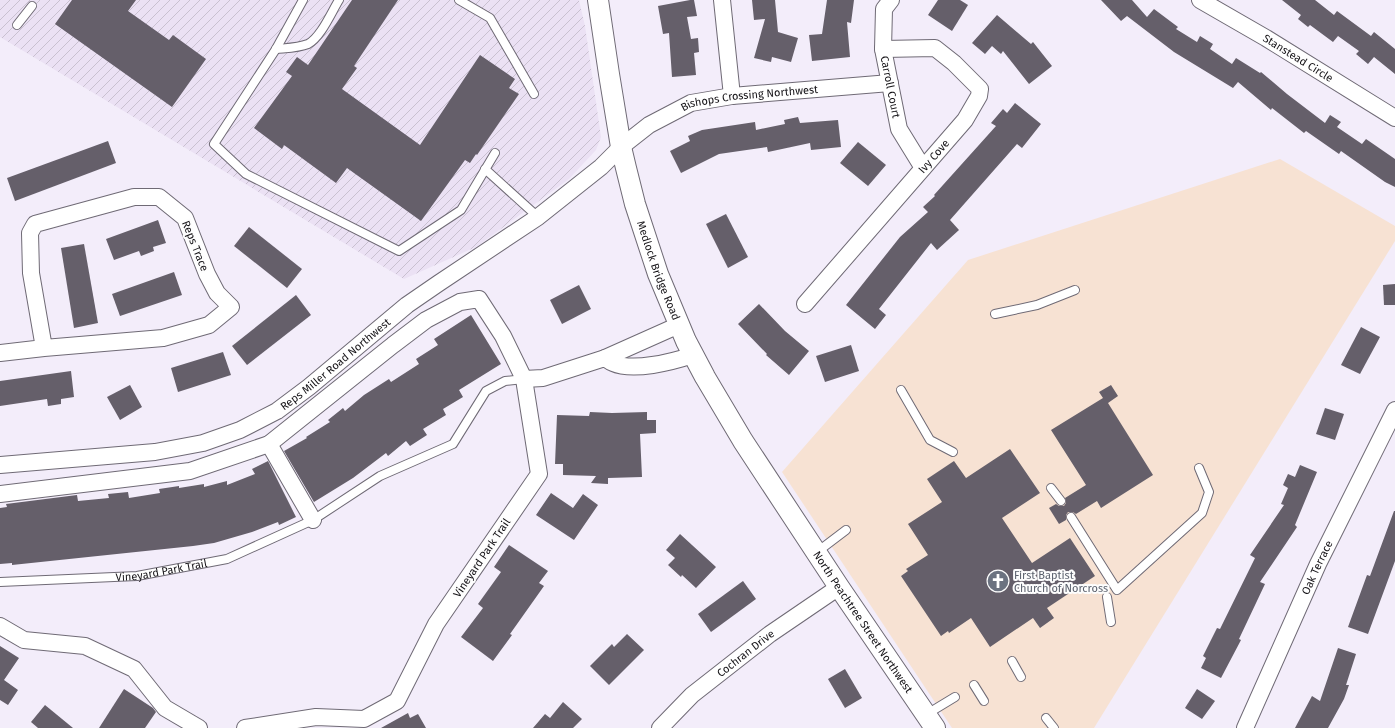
<svg xmlns="http://www.w3.org/2000/svg" width="1395" height="728" font-family="'Fira Sans',sans-serif">
<style>
.commercial{fill:#f7e2d3}
.industrial{fill:url(#industrial-furrows)}
.building{fill:#655f6a}
.lines{fill:none;stroke-linecap:round;stroke-linejoin:round}
.service-casing{stroke:#6f6a75;stroke-width:10}
.minor-casing{stroke:#6f6a75;stroke-width:18}
.tertiary-casing{stroke:#6f6a75;stroke-width:22}
.service{stroke:#fff;stroke-width:8}
.minor{stroke:#fff;stroke-width:16}
.tertiary{stroke:#fff;stroke-width:20}
.labels{text-anchor:middle;dominant-baseline:central;stroke-width:4;stroke-linejoin:round;paint-order:stroke}
.street-label{font-size:11px;fill:#151317;stroke:#fdfdfd}
.worship-label{font-size:11px;fill:#5b616d;stroke:#fdfdfd;text-anchor:start}
</style>
<defs>
<pattern id="industrial-furrows" width="10" height="10" patternUnits="userSpaceOnUse"><rect width="10" height="10" fill="#ebe1f4"/><path d="M-1 1l2-2M0 10L10 0M9 11l2-2" fill="none" stroke="#c9c0d0"/></pattern>
</defs>
<rect width="100%" height="100%" fill="#f3edfa"/>
<polygon class="commercial" points="1280,159 1395,226 1395,241 1094,728 952,728 782,472 968,260"/>
<polygon class="industrial" points="0,0 579,0 585,26 601,137 596,150 569,179 476,247 404,279 0,37"/>
<g class="building">
<polygon points="72,0 136,0 128,11 169,40 173,35 206,59 172,107 55,24"/>
<polygon points="352,0 398,0 354,66 357,68 342,89 420,145 480,55 515,79 509,88 519,94 477,155 476,154 470,163 465,160 421,221 347,168 336,183 284,145 282,149 254,128 292,76 286,72 297,57 308,65"/>
<polygon points="690,0 694,0 697,16 687,17 691,39 698,38 699,52 694,53 696,75 672,77 669,33 663,34 658,6"/>
<polygon points="752,0 775,0 778,32 798,38 791,62 772,57 771,62 754,58 765,19 754,20"/>
<polygon points="827,0 854,0 851,23 847,22 850,57 812,61 809,35 822,34"/>
<polygon points="938,0 960,0 968,5 952,31 928,15"/>
<polygon points="1101,0 1132,0 1147,17 1154,9 1178,27 1176,29 1197,42 1200,36 1213,44 1210,49 1232,64 1236,58 1260,73 1261,72 1287,94 1325,123 1330,115 1341,122 1337,127 1362,144 1366,139 1395,159 1395,187 1385,182 1341,151 1339,154 1306,131 1304,133 1272,108 1271,110 1238,82 1233,88 1174,52 1127,16 1121,21"/>
<polygon points="1282,0 1315,0 1334,15 1337,11 1371,36 1374,32 1395,49 1395,74 1374,57 1368,64 1356,54 1359,51 1338,36 1333,42 1310,25 1308,27 1298,19 1301,15"/>
<polygon points="997,15 1031,44 1033,42 1052,66 1029,84 1003,51 1001,54 992,46 985,54 972,43"/>
<polygon points="1015,103 1041,124 1022,148 1017,144 950,220 959,230 937,250 931,243 879,309 886,315 875,329 846,305 900,237 928,212 923,207 935,196 934,195 996,126 991,123 1003,109 1007,113"/>
<polygon points="798,117 800,123 838,120 841,147 811,150 810,143 768,152 767,147 719,154 681,173 670,151 690,141 688,136 702,130 755,122 756,130 785,124 784,120"/>
<polygon points="108,141 116,163 15,201 7,178"/>
<polygon points="858,142 886,165 868,186 840,163"/>
<polygon points="726,214 748,257 728,268 706,224"/>
<polygon points="158,220 166,243 153,247 154,251 141,256 139,251 114,260 106,239"/>
<polygon points="249,227 302,269 287,288 234,246"/>
<polygon points="84,244 98,323 74,328 61,248"/>
<polygon points="174,272 182,295 120,316 112,294"/>
<polygon points="1395,284 1395,305 1384,305 1383,285"/>
<polygon points="579,285 591,309 562,324 550,300"/>
<polygon points="296,295 311,315 247,365 232,346"/>
<polygon points="759,304 785,331 809,351 789,375 766,355 767,354 738,324"/>
<polygon points="471,315 501,364 459,390 463,397 443,409 446,415 423,429 427,435 410,446 406,441 388,456 386,453 353,478 314,502 284,451 307,438 306,437 330,422 328,420 343,408 345,411 364,395 389,379 391,382 419,364 416,359 438,345 434,339"/>
<polygon points="1361,327 1380,337 1360,374 1341,365"/>
<polygon points="851,345 859,371 825,382 816,356"/>
<polygon points="223,352 231,375 178,392 171,368"/>
<polygon points="71,371 74,397 61,399 61,404 48,406 47,399 0,406 0,381"/>
<polygon points="130,385 142,407 120,420 107,397"/>
<polygon points="1111,385 1118,396 1108,403 1153,475 1101,508 1097,501 1076,514 1073,512 1068,512 1066,515 1066,520 1059,524 1049,508 1056,504 1059,506 1064,506 1066,503 1065,498 1086,485 1051,430 1103,398 1099,392"/>
<polygon points="1325,408 1344,414 1335,440 1316,434"/>
<polygon points="590,412 612,413 647,412 647,420 656,420 656,433 640,434 642,477 608,478 608,484 591,483 596,476 563,475 563,464 555,464 557,415 589,416"/>
<polygon points="1010,449 1040,493 1002,518 1032,563 1070,538 1095,576 1047,608 1054,618 1040,628 1033,618 990,647 971,618 949,633 948,631 941,636 901,576 908,571 906,569 928,555 908,524 942,502 927,479 954,461 966,478"/>
<polygon points="268,461 296,517 279,525 278,522 252,532 214,543 193,546 12,565 12,563 0,564 0,508 7,507 6,504 77,495 78,501 109,498 108,494 128,492 129,498 160,493 159,489 179,486 179,488 204,484 204,487 227,481 227,485 255,474 252,469"/>
<polygon points="1300,465 1317,472 1295,525 1297,527 1260,582 1265,584 1239,639 1241,640 1221,678 1201,668 1206,658 1203,656 1217,628 1220,629 1255,558 1250,555 1284,505 1281,504 1288,488 1283,485 1288,474 1295,477"/>
<polygon points="551,493 573,508 583,494 598,505 574,540 536,515"/>
<polygon points="1394,511 1395,511 1395,561 1368,634 1348,627 1367,575 1370,576"/>
<polygon points="680,534 716,567 696,588 682,575 681,577 668,565 675,558 666,550"/>
<polygon points="509,545 548,571 539,583 544,586 510,634 512,635 493,661 461,637 483,608 478,604 501,572 494,567"/>
<polygon points="743,581 756,599 711,632 698,614"/>
<polygon points="627,634 644,650 609,685 590,666 612,644 614,647"/>
<polygon points="0,646 19,658 4,680 18,690 8,705 0,700"/>
<polygon points="1338,648 1356,654 1346,685 1349,685 1344,699 1328,728 1295,728 1312,696 1320,701"/>
<polygon points="845,669 862,698 845,708 828,679"/>
<polygon points="124,689 153,708 156,712 145,728 99,728"/>
<polygon points="1197,689 1215,701 1202,719 1185,708"/>
<polygon points="563,702 582,719 573,728 533,728 545,714 550,718"/>
<polygon points="45,705 73,728 38,728 31,722"/>
<polygon points="408,713 410,718 418,714 426,728 381,728"/>
</g>
<g class="lines">
<g class="service-casing">
<g id="service">
<polyline points="303,0 276,49 214,144 246,174 399,251 461,210 495,153"/>
<polyline points="459,0 490,18 534,94"/>
<polyline points="17,25 32,6"/>
<path d="M276,49c10,-1 22,-1 32,-5 13,-7 23,-31 31,-44"/>
<polyline points="485,169 538,217"/>
<polyline points="995,314 1037,305 1075,290"/>
<polyline points="901,390 930,440 953,452"/>
<polyline points="1051,488 1061,501"/>
<polyline points="1071,517 1117,590 1202,513 1209,492 1199,468"/>
<polyline points="817,552 846,530"/>
<path id="s1" d="M0,582l137,-6 90,-17 86,-39 67,-44 73,-32 33,-53 19,-10 19,-2"/>
<polyline points="1107,597 1111,622"/>
<polyline points="1012,661 1021,677"/>
<polyline points="974,685 984,701"/>
<polyline points="927,714 955,697"/>
<polyline points="1046,718 1054,728"/>
</g>
</g>
<g class="minor-casing">
<g id="minor">
<polyline points="722,0 732,96"/>
<path id="s2" d="M891,0l-7,9 -1,40 16,80 24,39"/>
<path id="s3" d="M1200,0l66,38 129,80"/>
<path id="s4" d="M805,304l160,-184 14,-24 1,-7 -26,-26 -19,-15 -52,1"/>
<polyline points="0,353 44,348 163,338 209,325 231,307 217,293 207,274 185,218 159,197 134,197 35,224 30,233 31,273 44,348"/>
<polyline points="605,358 679,325"/>
<path d="M524,379l19,-1 62,-20c3,2 5,4 8,5 20,9 59,-1 80,-8"/>
<polyline points="269,444 313,520"/>
<path id="s5" d="M0,465l155,-13 48,-9 37,-13 37,-19 32,-24 98,-82 32,-22 99,-66 63,-50 20,-20 28,-22 42,-22 41,-7 158,-13"/>
<polyline points="0,494 190,471 269,444 393,345 426,320 460,302 479,299 503,336 524,379 539,474 436,624 397,701 364,719 316,717 245,728"/>
<polyline points="0,626 24,640 85,646 134,669 165,708 199,728"/>
<path id="s6" d="M660,728l32,-33 78,-61 69,-47"/>
<path id="s7" d="M1245,728l73,-164 77,-154"/>
</g>
</g>
<g class="tertiary-casing">
<g id="tertiary">
<path id="s8" d="M598,0l11,74 12,73 5,21 9,36 23,70 28,67 19,36 38,64 96,146 96,141"/>
</g>
</g>
<use href="#service" class="service"/>
<use href="#minor" class="minor"/>
<use href="#tertiary" class="tertiary"/>
</g>
<defs>
<g id="church-disc" transform="scale(1.15)"><circle r="9.5" fill="#6b7280" stroke="#fdfdfd"/><path d="M-1.2-6h2.4v3.5h3.3v2.4h-3.3V6h-2.4V-.1h-3.3v-2.4h3.3Z" fill="#fff"/></g>
</defs>
<g fill-rule="evenodd">
<use href="#church-disc" x="998" y="581"/>
</g>
<g class="labels">
<g class="street-label">
<text stroke="none"><textPath href="#s3" startOffset="114">Stanstead Circle</textPath></text>
<text stroke="none"><textPath href="#s2" startOffset="90">Carroll Court</textPath></text>
<text stroke="none"><textPath href="#s5" startOffset="861">Bishops Crossing Northwest</textPath></text>
<text stroke="none"><textPath href="#s4" startOffset="196">Ivy Cove</textPath></text>
<text transform="translate(195 246) rotate(68)">Reps Trace</text>
<text stroke="none"><textPath href="#s8" startOffset="278">Medlock Bridge Road</textPath></text>
<text stroke="none"><textPath href="#s5" startOffset="360">Reps Miller Road Northwest</textPath></text>
<text transform="translate(482 558) rotate(-56)">Vineyard Park Trail</text>
<text stroke="none"><textPath href="#s7" startOffset="176">Oak Terrace</textPath></text>
<text stroke="none"><textPath href="#s1" startOffset="162">Vineyard Park Trail</textPath></text>
<text stroke="none"><textPath href="#s8" startOffset="686">North Peachtree Street Northwest</textPath></text>
<text stroke="none"><textPath href="#s6" startOffset="114">Cochran Drive</textPath></text>
</g>
<g class="worship-label">
<text x="1014" y="575">First Baptist<tspan x="1014" dy="13">Church of Norcross</tspan></text>
</g>
</g>
</svg>
